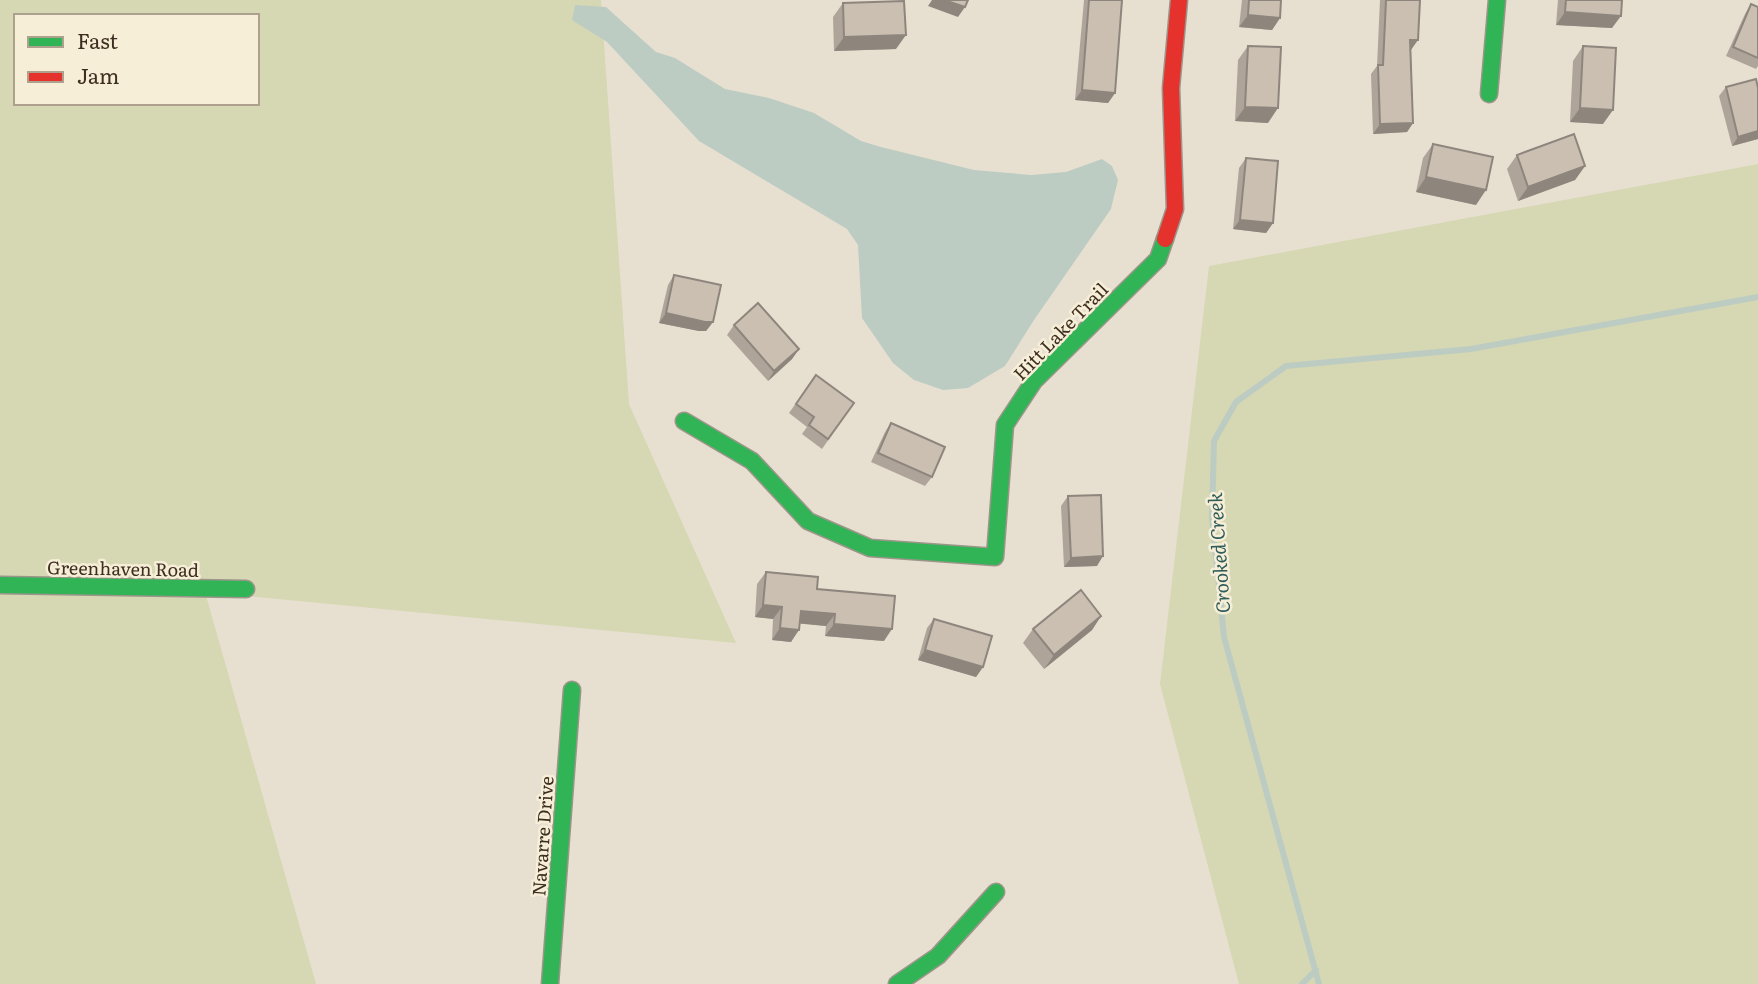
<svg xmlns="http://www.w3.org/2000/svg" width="1758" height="984" font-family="Literata,serif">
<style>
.green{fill:#d6d7b3;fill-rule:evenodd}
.water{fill:#bcccc2}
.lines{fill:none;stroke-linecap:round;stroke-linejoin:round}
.stream{stroke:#bcccc2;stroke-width:6}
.fast-casing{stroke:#9c958a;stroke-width:19}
.jam-casing{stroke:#9c958a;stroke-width:19}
.fast{stroke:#30b455;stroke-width:16}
.jam{stroke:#e5322d;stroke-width:16}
.wall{fill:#afa499}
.shaded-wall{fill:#8e867d}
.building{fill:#cbbfb2;stroke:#8e867d;stroke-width:2}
.labels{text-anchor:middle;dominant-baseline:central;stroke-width:5;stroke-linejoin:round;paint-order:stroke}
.street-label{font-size:18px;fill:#3d2e20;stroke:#f7eed8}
.water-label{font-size:19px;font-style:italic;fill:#2f5d5a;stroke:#f7eed8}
</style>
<rect width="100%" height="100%" fill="#e7e0d1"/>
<g class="green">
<path d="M0,0h601l28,404 107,239 -531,-51 111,392h-316zM16,16h241v87h-241z"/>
<polygon points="1758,164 1758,984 1239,984 1160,684 1209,266"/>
</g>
<polygon class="water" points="575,5 606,7 656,52 675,58 725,89 769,98 814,113 861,141 881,147 974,170 1031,175 1066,172 1102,159 1112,166 1118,180 1111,209 1034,320 1005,366 968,388 943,390 914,380 893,363 862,318 858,245 847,229 699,141 607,42 572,20"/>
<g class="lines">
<g class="stream">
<polyline points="1302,984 1316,970"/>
<polyline points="1319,984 1224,637 1212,518 1214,441 1236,402 1286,366 1471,349 1758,297"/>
</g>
<g class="fast-casing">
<g id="fast">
<polyline points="1489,94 1497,0"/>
<polyline points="684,421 752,461 808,521 870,548 995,557 1005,425 1034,381 1158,259 1165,239"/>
<polyline points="0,585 246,589"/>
<polyline points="550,984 572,690"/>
<polyline points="897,984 938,956 996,892"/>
</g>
</g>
<g class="jam-casing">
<polyline id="jam" points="1165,239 1175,209 1171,88 1179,0"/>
</g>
<use href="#fast" class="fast"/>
<use href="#jam" class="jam"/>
</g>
<g class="wall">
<polygon points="1084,0 1122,0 1115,93 1108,103 1075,100"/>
<polygon points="1242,0 1281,0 1280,18 1272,30 1239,27"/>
<polygon points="1380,0 1420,0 1411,50 1413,123 1407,132 1373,134 1371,74 1377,66"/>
<polygon points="1558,0 1622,0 1612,28 1556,25"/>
<polygon points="843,3 896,49 834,51 833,17"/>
<polygon points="1751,4 1758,7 1758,66 1756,69 1726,56 1745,14"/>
<polygon points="1248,46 1268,123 1235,121 1238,60"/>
<polygon points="1583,46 1603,124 1570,122 1573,61"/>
<polygon points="1726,87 1758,88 1758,139 1732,146 1719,96"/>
<polygon points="1433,144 1476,205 1416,192 1423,158"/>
<polygon points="1517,155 1585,166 1575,180 1518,201 1507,169"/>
<polygon points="1246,158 1273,223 1266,233 1233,229 1239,168"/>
<polygon points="674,275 713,322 706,331 699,331 659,323 668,285"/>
<polygon points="734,325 799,349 792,359 768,381 727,335"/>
<polygon points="816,375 854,403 822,449 802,434 807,427 789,413"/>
<polygon points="891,423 932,477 925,486 871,462 885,432"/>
<polygon points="1068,496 1097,566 1064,567 1061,506"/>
<polygon points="766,572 817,589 884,641 825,636 826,626 800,623 791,642 772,640 773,619 755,617 757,584"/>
<polygon points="1101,616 1092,630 1044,669 1023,643 1033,629"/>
<polygon points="934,619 983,667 976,677 918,660 927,628"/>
</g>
<g class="shaded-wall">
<polygon points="932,0 944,0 965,7 958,17 928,6"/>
<polygon points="1565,12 1621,16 1612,28 1556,25"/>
<polygon points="1248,15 1280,18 1272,30 1239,27"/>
<polygon points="906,35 896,49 834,51 844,37"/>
<polygon points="1410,40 1418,40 1411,50"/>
<polygon points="1082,90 1115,93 1108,103 1075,100"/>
<polygon points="1245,107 1278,108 1268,123 1235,121"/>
<polygon points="1580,108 1613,110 1603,124 1570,122"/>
<polygon points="1413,123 1407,132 1373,134 1380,124"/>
<polygon points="1758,131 1758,139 1732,146 1738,137"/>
<polygon points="1585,166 1575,180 1518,201 1528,187"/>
<polygon points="1426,177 1486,190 1476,205 1416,192"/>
<polygon points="1240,220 1273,223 1266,233 1233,229"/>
<polygon points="666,313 713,322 706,331 699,331 659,323"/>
<polygon points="799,349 792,359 768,381 774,371"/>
<polygon points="1103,556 1097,566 1064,567 1071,558"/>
<polygon points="763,605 782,607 773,619 755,617"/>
<polygon points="801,611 835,614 826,626 793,623"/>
<polygon points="1101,616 1092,630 1044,669 1054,655"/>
<polygon points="834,624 892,629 884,641 825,636"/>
<polygon points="780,628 799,630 791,642 772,640"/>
<polygon points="925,650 983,667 976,677 918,660"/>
</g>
<g class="building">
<polygon points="944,0 968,0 965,7"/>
<polygon points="1089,0 1122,0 1115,93 1082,90"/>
<polygon points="1249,0 1281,0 1280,18 1248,15"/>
<polygon points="1386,0 1420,0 1418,40 1410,40 1413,123 1380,124 1378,65 1383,65"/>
<polygon points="1566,0 1622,0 1621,16 1565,12"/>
<polygon points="904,1 906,35 844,37 843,3"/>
<polygon points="1751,4 1758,7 1758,58 1733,47"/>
<polygon points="1248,46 1281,47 1278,108 1245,107"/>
<polygon points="1583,46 1616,48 1613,110 1580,108"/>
<polygon points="1756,79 1758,88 1758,131 1738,137 1726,87"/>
<polygon points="1574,134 1585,166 1528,187 1517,155"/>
<polygon points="1433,144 1493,157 1486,190 1426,177"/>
<polygon points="1246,158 1278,161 1273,223 1240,220"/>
<polygon points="674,275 721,285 713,322 705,322 666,313"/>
<polygon points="758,303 799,349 774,371 734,325"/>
<polygon points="816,375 854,403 828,439 809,425 814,417 796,404"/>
<polygon points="891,423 945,447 932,477 878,453"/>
<polygon points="1101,495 1103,556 1071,558 1068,496"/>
<polygon points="766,572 818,577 817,589 895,596 892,629 834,624 835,614 801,611 799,630 780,628 782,607 763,605"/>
<polygon points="1081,590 1101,616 1054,655 1033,629"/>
<polygon points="934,619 992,636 983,667 925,650"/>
</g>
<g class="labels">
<g class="street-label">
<text transform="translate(1060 331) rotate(-46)">Hitt Lake Trail</text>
<text transform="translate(123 568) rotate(1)">Greenhaven Road</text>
<text transform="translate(542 836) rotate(-86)">Navarre Drive</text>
</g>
<g class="water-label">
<text transform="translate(1218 553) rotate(-94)">Crooked Creek</text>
</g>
</g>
<rect x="14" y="14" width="245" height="91" fill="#f7eed8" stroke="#ada18e" stroke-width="2"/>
<rect x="28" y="37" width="35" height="10" fill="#30b455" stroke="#ada18e" stroke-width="2"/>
<text x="77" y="49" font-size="21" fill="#3d2e20">Fast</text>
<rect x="28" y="72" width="35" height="10" fill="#e5322d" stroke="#ada18e" stroke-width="2"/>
<text x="77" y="84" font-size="21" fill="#3d2e20">Jam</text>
</svg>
